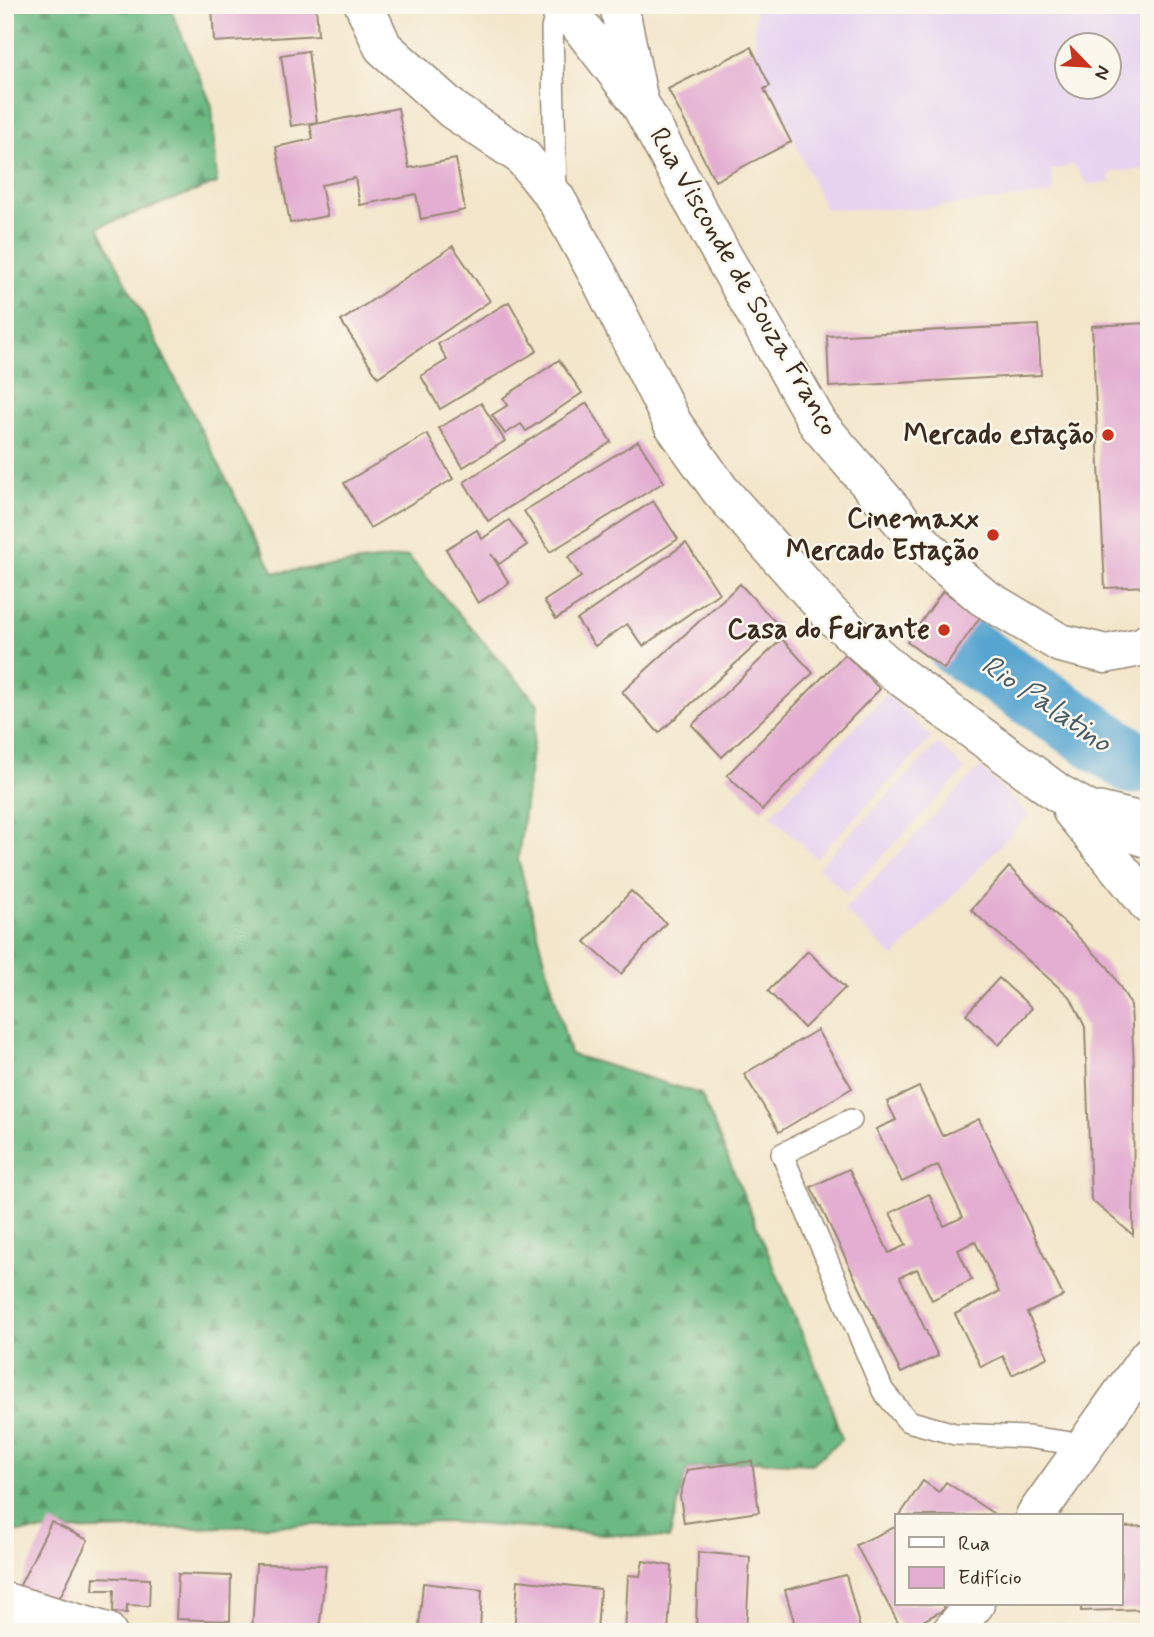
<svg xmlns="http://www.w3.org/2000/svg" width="1154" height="1637" font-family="Mynerve,sans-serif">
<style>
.built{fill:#e6d3f0;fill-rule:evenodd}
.forest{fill:url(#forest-firs);stroke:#547250;stroke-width:2}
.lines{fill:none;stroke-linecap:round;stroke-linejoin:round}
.river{stroke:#57a5d0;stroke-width:65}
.building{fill:#e3aed1}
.service-casing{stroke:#978874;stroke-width:24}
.minor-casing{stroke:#978874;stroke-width:41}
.secondary-casing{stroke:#978874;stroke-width:41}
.service{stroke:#fff;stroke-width:21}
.minor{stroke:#fff;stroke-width:38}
.secondary{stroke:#fff;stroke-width:38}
.poi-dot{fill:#c8321e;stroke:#fbf7ec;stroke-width:2.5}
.labels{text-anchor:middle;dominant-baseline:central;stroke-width:5;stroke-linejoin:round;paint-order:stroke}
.street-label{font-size:28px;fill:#3b2a1e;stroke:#fbf7ec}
.poi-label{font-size:28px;font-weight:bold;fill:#3b2a1e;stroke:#fbf7ec;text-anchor:end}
.water-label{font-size:30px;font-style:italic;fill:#465b65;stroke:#fbf7ec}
</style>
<defs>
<pattern id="forest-firs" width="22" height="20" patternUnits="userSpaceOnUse" patternTransform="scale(1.75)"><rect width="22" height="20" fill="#6cb983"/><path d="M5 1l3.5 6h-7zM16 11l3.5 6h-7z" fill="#5a976b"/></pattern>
</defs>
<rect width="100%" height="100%" fill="#fbf7ec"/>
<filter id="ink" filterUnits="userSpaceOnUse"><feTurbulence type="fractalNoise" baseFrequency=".0143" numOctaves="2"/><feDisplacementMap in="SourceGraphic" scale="14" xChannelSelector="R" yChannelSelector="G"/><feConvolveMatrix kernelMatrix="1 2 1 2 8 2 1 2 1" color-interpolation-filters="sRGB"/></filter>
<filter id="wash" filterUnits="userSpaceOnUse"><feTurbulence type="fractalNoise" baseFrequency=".00686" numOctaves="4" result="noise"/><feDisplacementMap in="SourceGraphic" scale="28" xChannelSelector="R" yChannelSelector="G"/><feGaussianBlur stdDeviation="1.57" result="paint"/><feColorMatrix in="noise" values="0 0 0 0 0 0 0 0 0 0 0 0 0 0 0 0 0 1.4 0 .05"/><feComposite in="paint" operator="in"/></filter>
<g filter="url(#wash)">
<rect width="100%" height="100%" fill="#f3e6cb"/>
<g class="built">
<path d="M755,5h394v164l-40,3 1,11 -23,1 -13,-19 -23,5 2,24 -136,15h-92l-70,-156zM1066,46h42v42h-42z"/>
<polygon points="887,694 932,738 816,858 771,815"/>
<polygon points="938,743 965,770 846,894 818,867"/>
<polygon points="980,767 1029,815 894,957 844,910"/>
</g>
<polygon class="forest" points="5,5 169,5 212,106 217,183 98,227 274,573 408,556 538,704 518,859 570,1054 701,1094 825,1388 842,1439 812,1464 752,1461 687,1470 669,1539 448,1522 5,1532"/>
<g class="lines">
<polyline class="river" points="960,646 1133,762"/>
</g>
<g id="blocks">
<g class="building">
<polygon points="212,5 316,5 318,35 214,42"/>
<polygon points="751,47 770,86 764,89 791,142 715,181 668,89"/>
<polygon points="308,51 317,122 291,126 281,55"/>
<polygon points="398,108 409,168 456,159 465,210 421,219 416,194 360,205 355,178 321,185 327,216 290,223 276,147 313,139 310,125"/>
<polygon points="453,246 490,301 378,377 341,321"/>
<polygon points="509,302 537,351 440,409 421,376 447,360 438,344"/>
<polygon points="1146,323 1149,367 1149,586 1105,588 1092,326"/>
<polygon points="1038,325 1041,375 829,387 827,336"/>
<polygon points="559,360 582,393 526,431 521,424 505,434 492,415 508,405 503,398"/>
<polygon points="481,403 505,441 463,467 439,428"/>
<polygon points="587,403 611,442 488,521 464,482"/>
<polygon points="427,434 453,479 370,528 344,483"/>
<polygon points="638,441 664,482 550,552 524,511"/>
<polygon points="653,501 678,539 556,619 544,601 581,577 568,557"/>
<polygon points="509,520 527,545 499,564 491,554 509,583 478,603 446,549 477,530 482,539"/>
<polygon points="686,543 719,593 643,646 627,624 595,646 577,620"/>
<polygon points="740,584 778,625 659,733 622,692"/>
<polygon points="943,591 980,617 944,669 907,642"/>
<polygon points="782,639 813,673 722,757 692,725"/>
<polygon points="845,654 880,689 762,810 727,775"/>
<polygon points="1009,867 1108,967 1131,1005 1134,1068 1133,1235 1091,1200 1085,1027 1071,998 971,910"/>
<polygon points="631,891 666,923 621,974 585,942"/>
<polygon points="808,951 845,988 804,1028 768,991"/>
<polygon points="999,978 1032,1008 999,1045 966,1014"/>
<polygon points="817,1030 852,1088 779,1132 744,1074"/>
<polygon points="919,1087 942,1136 979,1119 1063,1296 1027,1313 1048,1357 1012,1375 1003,1356 981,1367 955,1314 999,1292 975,1241 958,1250 972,1280 932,1300 917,1269 900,1277 938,1356 901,1373 811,1187 849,1169 889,1253 906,1245 890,1213 929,1194 944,1226 963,1217 938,1165 902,1182 876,1129 896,1120 887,1102"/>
<polygon points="752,1461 759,1512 684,1523 680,1496 687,1470"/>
<polygon points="923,1481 939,1492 946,1482 997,1516 902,1516 900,1515"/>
<polygon points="51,1522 88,1540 56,1605 19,1587"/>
<polygon points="897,1526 897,1604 942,1604 945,1609 903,1632 856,1545"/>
<polygon points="1149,1526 1149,1609 1081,1611 1081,1604 1121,1604 1121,1527"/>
<polygon points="698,1552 750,1557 746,1632 696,1632"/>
<polygon points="643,1561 672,1566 668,1632 625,1632 628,1575 640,1576"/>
<polygon points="256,1564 326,1565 319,1632 252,1632"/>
<polygon points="178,1574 231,1576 230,1621 176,1619"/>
<polygon points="846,1575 861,1632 797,1632 785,1590"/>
<polygon points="94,1577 150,1579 149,1606 127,1605 127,1613 113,1612 114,1590 93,1590"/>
<polygon points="518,1580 600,1589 597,1632 514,1632"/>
<polygon points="423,1583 482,1590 480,1632 419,1627"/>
</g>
</g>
</g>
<g filter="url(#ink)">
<use href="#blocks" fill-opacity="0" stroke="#978874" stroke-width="2"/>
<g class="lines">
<g class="service-casing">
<g id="service">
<polyline points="556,195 552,29 558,5"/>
<polyline points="1100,803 1149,815"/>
<polyline points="851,1120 782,1154 883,1391 908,1421 955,1434 1027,1437 1085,1445"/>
</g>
</g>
<g class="minor-casing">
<polyline id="minor" points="619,5 639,102"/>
</g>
<g class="secondary-casing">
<g id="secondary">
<polyline points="364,5 383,47 453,110 522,156 556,199 601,280 673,424 720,490 830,614 896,673 1058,793 1122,829 1149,839"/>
<polyline points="564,5 639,102 720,251 819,425 906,526 940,561 983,597 1060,643 1106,654 1145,646 1149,642"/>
<polyline points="1072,811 1149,905"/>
<polyline points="1035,1516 1149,1356"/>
<polyline points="5,1602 107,1632"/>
<polyline points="951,1632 975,1604"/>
</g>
</g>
<use href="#service" class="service"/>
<use href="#minor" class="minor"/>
<use href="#secondary" class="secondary"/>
</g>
</g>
<g class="poi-dot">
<circle cx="1108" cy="435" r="7"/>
<circle cx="993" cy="535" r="7"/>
<circle cx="944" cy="630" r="7"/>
</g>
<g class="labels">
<g class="street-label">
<text transform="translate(743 282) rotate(60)">Rua Visconde de Souza Franco</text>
</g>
<g class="poi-label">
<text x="1094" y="435">Mercado estação</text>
<text x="979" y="519">Cinemaxx<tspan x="979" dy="32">Mercado Estação</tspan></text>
<text x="930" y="630">Casa do Feirante</text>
</g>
<g class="water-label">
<text transform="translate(1046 704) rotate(34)">Rio Palatino</text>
</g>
</g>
<rect width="1154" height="1637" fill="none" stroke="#fbf7ec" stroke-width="28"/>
<rect x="895" y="1514" width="228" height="91" fill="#fbf7ec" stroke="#aea59a" stroke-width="2"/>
<rect x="909" y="1537" width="35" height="10" fill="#ffffff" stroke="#aea59a" stroke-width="2"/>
<text x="958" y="1550" font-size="21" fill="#3b2a1e">Rua</text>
<rect x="909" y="1567" width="35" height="21" fill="#e3aed1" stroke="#aea59a" stroke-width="2"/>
<text x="958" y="1584" font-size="21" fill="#3b2a1e">Edifício</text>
<g transform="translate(1088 66) rotate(115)"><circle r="33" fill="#fbf7ec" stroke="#aea59a" stroke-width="2"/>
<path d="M0-5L12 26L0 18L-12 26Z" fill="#c8321e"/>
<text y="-10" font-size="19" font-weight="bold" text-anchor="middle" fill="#3b2a1e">N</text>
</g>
</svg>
